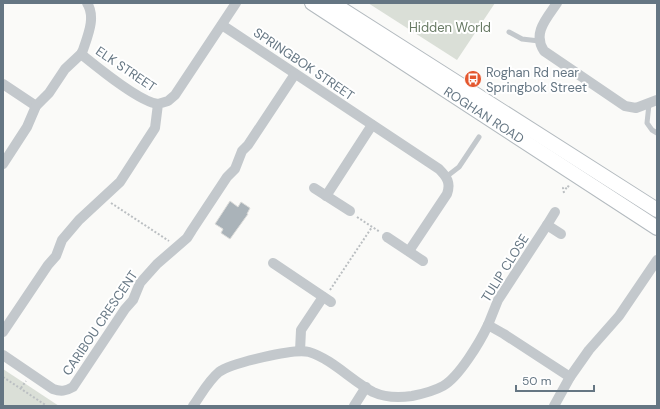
<svg xmlns="http://www.w3.org/2000/svg" width="660" height="409" font-family="'DM Sans',sans-serif">
<style>
.green{fill:#dadfd7}
.building{fill:#aab3b9;stroke:#dcdcda}
.lines{fill:none;stroke-linecap:round;stroke-linejoin:round}
.secondary-casing{stroke:#b3babf;stroke-width:16}
.path{stroke:#bbbfc2;stroke-width:2;stroke-dasharray:2 2;stroke-linecap:butt}
.lane{stroke:#c3c8cc;stroke-width:5}
.street{stroke:#c3c8cc;stroke-width:10}
.secondary{stroke:#fff;stroke-width:14}
.labels{text-anchor:middle;dominant-baseline:central;stroke-width:4;stroke-linejoin:round;paint-order:stroke}
.park-label{font-size:13px;fill:#687a64;stroke:#fff}
.street-label{font-size:13px;fill:#657683;stroke:#fff}
.poi-label{font-size:13px;fill:#657683;stroke:#fff;text-anchor:start}
</style>
<rect width="100%" height="100%" fill="#fafaf8"/>
<g class="green">
<polygon points="368,3 495,3 457,60"/>
<polygon points="3,369 59,406 3,406"/>
</g>
<polygon class="building" points="230,201 238,207 241,202 250,208 247,214 248,214 230,239 221,233 223,229 215,224"/>
<g class="lines">
<g class="secondary-casing">
<g id="secondary">
<polyline points="312,3 657,228"/>
<polyline points="332,3 657,210"/>
</g>
</g>
<g class="path">
<polyline points="564,193 563,188 564,187 567,189 569,185"/>
<polyline points="111,203 169,241"/>
<polyline points="357,217 380,232"/>
<polyline points="330,290 372,227"/>
<polyline points="3,377 47,406"/>
<polyline points="21,388 26,381"/>
</g>
<g class="lane">
<polyline points="509,32 522,39 539,41"/>
<polyline points="649,104 647,123 652,130 657,133"/>
<polyline points="446,177 459,167 479,137"/>
</g>
<g class="street">
<path d="M557,3c-10,15 -25,30 -13,48l81,55 11,2 21,-8"/>
<path d="M222,25l217,144c8,8 12,14 8,25l-38,57"/>
<path d="M81,54c15,12 58,48 77,50"/>
<polyline points="3,84 36,106"/>
<path d="M3,164l24,-37 9,-21 13,-13 16,-24 16,-15 2,-4c5,-15 13,-33 4,-47"/>
<polyline points="314,188 350,211"/>
<polyline points="326,196 372,125"/>
<polyline points="555,212 547,225 561,234"/>
<polyline points="387,237 423,261"/>
<polyline points="273,263 331,302"/>
<polyline points="488,325 498,300 547,225"/>
<polyline points="3,332 48,265 56,256 62,240 79,220 120,182 155,128 158,104 168,101 175,95 236,3"/>
<polyline points="300,351 301,330 323,297"/>
<path d="M3,355l50,34c8,3 13,2 20,-2l52,-78 8,-9 7,-17 17,-19 30,-26 5,-8 35,-53 8,-8 7,-18 6,-6 47,-71"/>
<path d="M193,406c8,-11 15,-25 26,-34 12,-9 76,-24 90,-20 23,7 43,29 64,40 13,6 25,6 39,4 10,-2 22,-5 31,-10 16,-9 37,-44 45,-61l16,9 66,43"/>
<polyline points="354,406 366,387"/>
<polyline points="554,406 570,377 589,350 619,316 657,260"/>
</g>
<use href="#secondary" class="secondary"/>
</g>
<defs>
<g id="bus-disc" transform="scale(0.9)"><circle r="9.5" fill="#e4572e" stroke="#fff"/><path d="M-5-6H5V4H4V6H2V4H-2V6H-4V4H-5ZM-3.5-4V0h7V-4ZM-3.5 1.2v1.5H-2V1.2ZM2 1.2v1.5H3.5V1.2Z" fill="#fff"/></g>
</defs>
<g fill-rule="evenodd">
<use href="#bus-disc" x="473" y="79"/>
</g>
<g class="labels">
<g class="park-label">
<text x="450" y="27">Hidden World</text>
</g>
<g class="street-label">
<text transform="translate(304 64) rotate(34)">SPRINGBOK STREET</text>
<text transform="translate(126 69) rotate(34)">ELK STREET</text>
<text transform="translate(484 115) rotate(33)">ROGHAN ROAD</text>
<text transform="translate(505 268) rotate(-58)">TULIP CLOSE</text>
<text transform="translate(100 323) rotate(-56)">CARIBOU CRESCENT</text>
</g>
<g class="poi-label">
<text x="486" y="72">Roghan Rd near<tspan x="486" dy="15">Springbok Street</tspan></text>
</g>
</g>
<rect width="660" height="409" fill="none" stroke="#657683" stroke-width="8"/>
<path d="M516 385v6h78v-6" fill="none" stroke="#657683" stroke-width="2"/>
<text x="522" y="385" font-size="12" fill="#657683" stroke="#ffffff" stroke-width="3" paint-order="stroke">50 m</text>
</svg>
